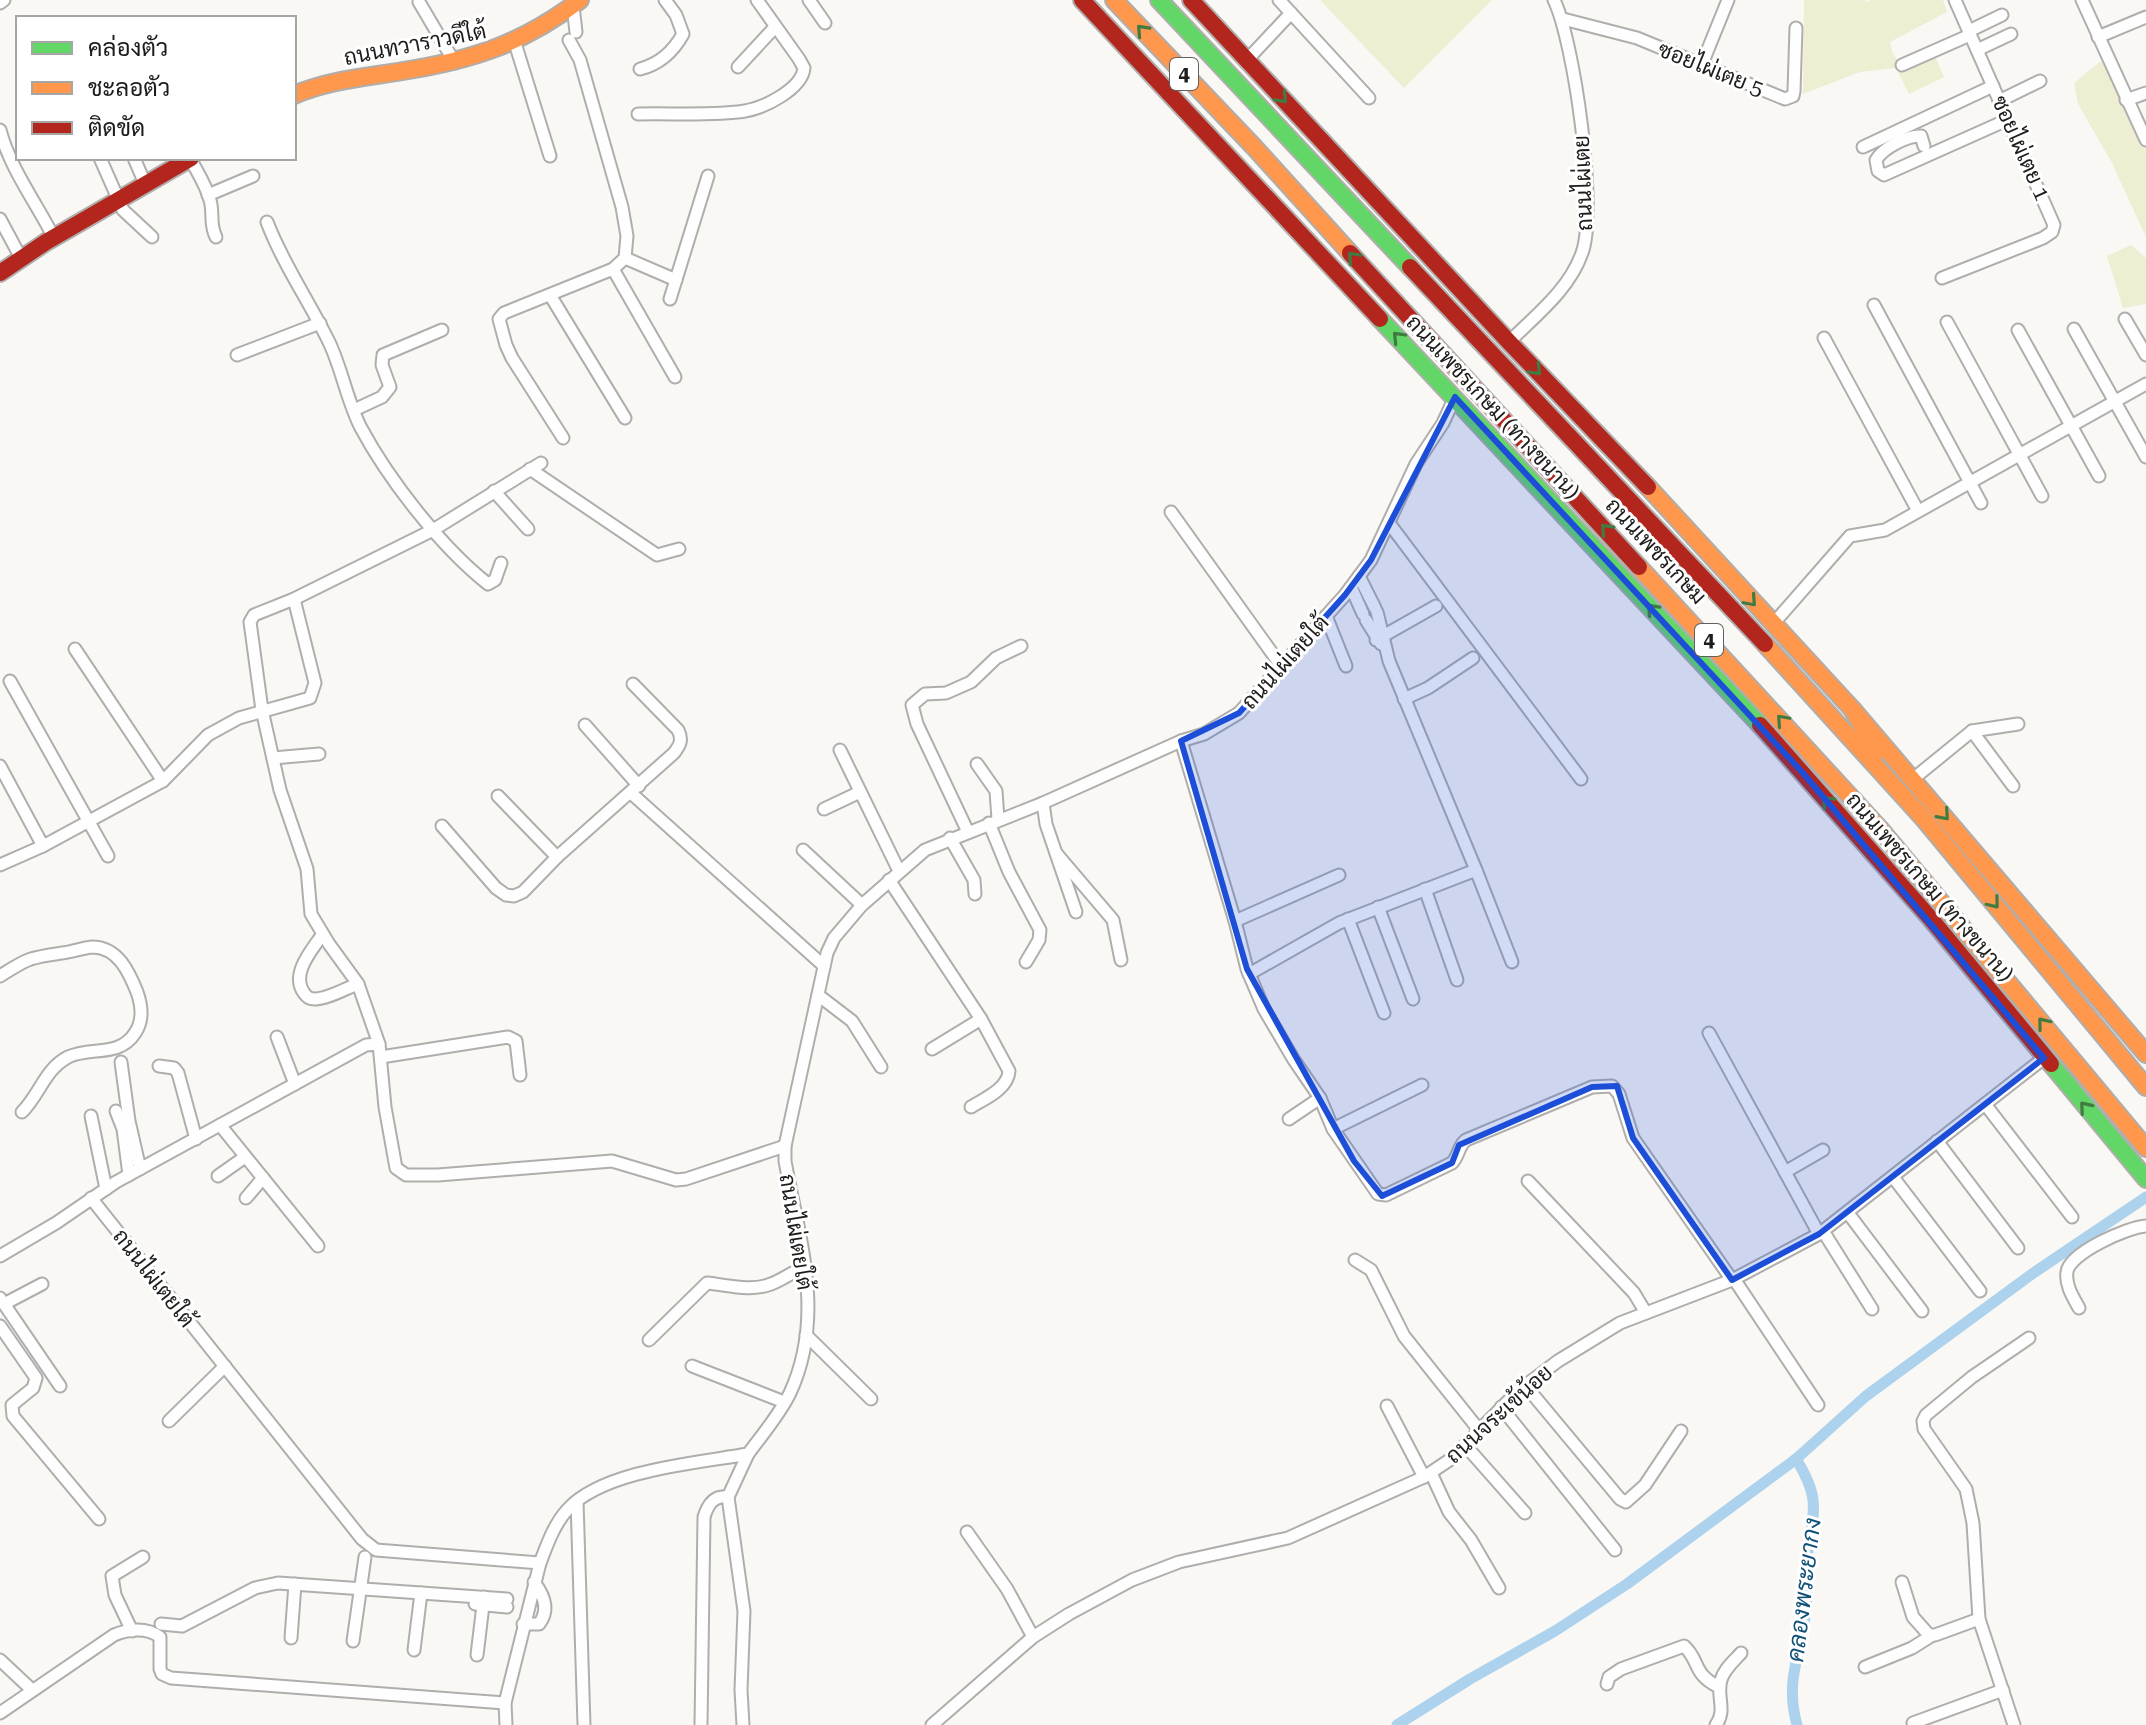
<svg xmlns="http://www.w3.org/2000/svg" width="2146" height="1725" font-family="'Roboto Serif',Sarabun,serif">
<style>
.green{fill:#edeed2}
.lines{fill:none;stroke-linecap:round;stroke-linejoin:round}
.canal{stroke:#acd2ed;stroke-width:11}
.street-casing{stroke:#b0aeac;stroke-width:15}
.fast-casing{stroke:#b0aeac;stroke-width:20}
.slow-casing{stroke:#b0aeac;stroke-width:20}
.jam-casing{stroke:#b0aeac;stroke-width:20}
.street{stroke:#fefefe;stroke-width:11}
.fast{stroke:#63d668;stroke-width:16}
.slow{stroke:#ff974d;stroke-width:16}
.jam{stroke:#b3261e;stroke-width:16}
.oneway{stroke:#417a42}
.marked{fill:#1d4ed8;fill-opacity:0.2;stroke:#1d4ed8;stroke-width:6;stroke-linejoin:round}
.labels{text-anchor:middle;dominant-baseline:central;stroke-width:6;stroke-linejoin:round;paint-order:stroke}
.shield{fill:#fff;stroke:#62615f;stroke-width:2}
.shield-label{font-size:20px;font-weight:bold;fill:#1f1d1b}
.street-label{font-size:22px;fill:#1f1d1b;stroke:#fff}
.water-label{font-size:24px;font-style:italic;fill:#125279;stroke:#fff}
</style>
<rect width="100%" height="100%" fill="#faf8f5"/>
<g class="green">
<polygon points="1320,0 1492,0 1404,88"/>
<polygon points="1804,0 1865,0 1866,2 1871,0 1943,0 1947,12 1890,42 1892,52 1902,67 1934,54 1944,77 1909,94 1896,68 1860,72 1803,94"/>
<polygon points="2101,61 2117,85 2146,149 2146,237 2111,161 2078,104 2074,83"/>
<polygon points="2131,245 2146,258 2146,304 2123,308 2107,256"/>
</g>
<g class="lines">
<g class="canal">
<path d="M1796,1459c27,43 16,54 11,100 -2,17 1,34 -1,50 -4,44 -22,69 -9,116"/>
<polyline points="1397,1725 1470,1679 1555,1631 1627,1584 1796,1459 1866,1396 2032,1274 2146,1197"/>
</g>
<g class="street-casing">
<g id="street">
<polyline points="809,0 825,23"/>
<polyline points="1279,0 1291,13"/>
<polyline points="2082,0 2146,140"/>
<polyline points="419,2 455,63"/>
<polyline points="0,3 4,0"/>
<polyline points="573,6 576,32"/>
<polyline points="1563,19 1637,38 1785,99 1793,96 1794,91 1796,28"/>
<polyline points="1969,31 2002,15"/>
<polyline points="2098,37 2146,17"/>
<polyline points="515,43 550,156"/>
<polyline points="1977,50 2011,34"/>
<polyline points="1247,60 1291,13 1369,98"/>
<polyline points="1702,64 1728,0"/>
<polyline points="1902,65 1970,35"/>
<polyline points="738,67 775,27"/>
<path d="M640,69c20,-5 33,-17 43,-35l-7,-19 -11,-15"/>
<polyline points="2126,100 2146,93"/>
<polyline points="1999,101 2040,81"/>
<path d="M638,114c32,-1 77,2 107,-3 19,-3 57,-22 59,-43l-5,-9 -42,-59"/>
<path d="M0,130c10,38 35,71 53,106"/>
<path d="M1924,146l-3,-10c-13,-1 -38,12 -45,24l2,11 6,4 123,-55"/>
<polyline points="1863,147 1993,86"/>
<polyline points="100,158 123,210 152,237"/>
<polyline points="134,158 146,186"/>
<path d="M190,158c7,14 16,27 20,42 4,13 -1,24 6,37"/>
<polyline points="208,195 253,176"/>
<polyline points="0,219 21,258"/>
<path d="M267,222c16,42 42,79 62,120 13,27 18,59 32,86 28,52 80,119 127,156l7,-4 6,-17"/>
<polyline points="625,258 676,280"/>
<polyline points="613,269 675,377"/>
<polyline points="1942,278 2043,238 2052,232 2054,225 1955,0"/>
<polyline points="550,295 625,418"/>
<polyline points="670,299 708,176"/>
<polyline points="1874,305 1981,503"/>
<polyline points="2125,319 2146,355"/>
<polyline points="1947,322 2042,496"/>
<polyline points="2074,329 2146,457"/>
<polyline points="2018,330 2099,476"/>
<polyline points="1824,338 1918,511"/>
<path d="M1509,342c27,-27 60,-52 73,-89 16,-43 -8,-212 -28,-253"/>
<polyline points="237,355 320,323"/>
<polyline points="354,410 382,397 390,387 382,365 383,355 442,330"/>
<polyline points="563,438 512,358 506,345 499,319 504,313 613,269 625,258 627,236 622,207 580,60 569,40"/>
<polyline points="530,469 657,555 679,549"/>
<polyline points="494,491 528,529"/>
<polyline points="1171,512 1282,667"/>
<polyline points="1389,523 1581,779"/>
<polyline points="1359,576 1375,608"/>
<polyline points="1351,587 1363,614"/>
<polyline points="1326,616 1346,666"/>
<polyline points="1366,620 1381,644"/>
<polyline points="1773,624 1850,536 1885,530 2146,384"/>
<polyline points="1376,640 1436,606"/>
<polyline points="75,649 163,781"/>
<polyline points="10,681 108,856"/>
<polyline points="1404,699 1428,688 1473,658"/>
<polyline points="585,725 639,786"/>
<polyline points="1972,731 2013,786"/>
<path d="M1181,741l54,180 12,48 17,40 30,51 26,38 13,31 45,65 8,1 66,-32c7,-7 6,-17 14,-23l126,-53 20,-1 7,8 14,44 99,142"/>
<polyline points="840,750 899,871"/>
<polyline points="273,758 319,754"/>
<polyline points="977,764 996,791 998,819"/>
<polyline points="0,766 43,846"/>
<polyline points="1913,779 1972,731 2018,724"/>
<polyline points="631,793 824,966"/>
<polyline points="498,796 557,857"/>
<polyline points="1043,803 1046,824 1076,912"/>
<polyline points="824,809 860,792"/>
<polyline points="989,823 1009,872 1040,930 1039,940 1026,962"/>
<path d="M442,826l54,62 10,7 8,1 9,-4 34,-35 117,-104c6,-8 9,-13 4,-23l-45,-46"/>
<polyline points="968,832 917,724 912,705 925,694 946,693 971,682 996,658 1021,646"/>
<polyline points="950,838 974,880 975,894"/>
<polyline points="803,850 862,905"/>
<polyline points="1056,853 1113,920 1121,960"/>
<polyline points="0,865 43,846 163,781 208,735 239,718 310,698 315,683 294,599"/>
<polyline points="1476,870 1512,962"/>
<path d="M889,880l92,139 28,52c-1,18 -25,28 -38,36"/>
<polyline points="1425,889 1457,980"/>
<polyline points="1378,907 1413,999"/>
<polyline points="1348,919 1384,1013"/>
<polyline points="1235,921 1339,875"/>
<path d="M322,935c-10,15 -32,39 -18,58 3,4 5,6 11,6 13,0 31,-11 43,-15"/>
<polyline points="1249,974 1339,923 1476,870 1389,661 1377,612"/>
<path d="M0,976c28,-18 29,-18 62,-23 10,-1 20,-5 30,-6 26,0 37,25 45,45 5,14 7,28 -2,41 -16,25 -44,13 -67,24 -23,12 -28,37 -46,55"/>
<polyline points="818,995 852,1021 881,1067"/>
<polyline points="1709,1033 1819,1234"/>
<polyline points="277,1037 295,1084"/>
<polyline points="379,1044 358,984 329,944 311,914 307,869 280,790 262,710 250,622 254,615 294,599 433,530 541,463"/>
<polyline points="932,1049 981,1019"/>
<polyline points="381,1057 508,1037 516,1041 520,1075"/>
<polyline points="121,1062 129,1121 140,1169"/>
<polyline points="159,1066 174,1068 178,1073 196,1139"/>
<polyline points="1985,1104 2072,1217"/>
<polyline points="116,1111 123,1129 129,1175"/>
<polyline points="91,1116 106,1189"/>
<polyline points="1289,1119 1320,1098"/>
<polyline points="220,1125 318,1246"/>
<polyline points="1333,1129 1422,1085"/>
<polyline points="1937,1141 2018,1248"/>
<polyline points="1785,1172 1823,1150"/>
<polyline points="218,1176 245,1157"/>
<polyline points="1893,1177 1980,1291"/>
<polyline points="1528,1181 1634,1293 1646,1313"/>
<path d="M91,1198l271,341 14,11 164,13c7,-18 14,-39 28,-54 36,-39 129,-46 180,-55 14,-19 32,-40 42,-61 36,-78 9,-154 -5,-232v-15l42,-193 7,-15 28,-33 63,-55 118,-47 138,-62 23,-7 35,-21 106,-118 26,-35 45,-96 27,-41 12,-26"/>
<polyline points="246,1198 263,1178"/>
<polyline points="1848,1213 1922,1311"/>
<polyline points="1823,1231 1872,1309"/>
<polyline points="0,1256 56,1223 116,1182 366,1045 379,1044 385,1107 396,1168 406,1175 438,1175 612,1161 676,1180 686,1179 785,1146"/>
<polyline points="1355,1260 1371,1270 1404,1336 1479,1430"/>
<polyline points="1734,1279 1818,1405"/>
<polyline points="0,1298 60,1386"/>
<polyline points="4,1304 42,1284"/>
<path d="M2079,1308c-6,-11 -14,-23 -12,-36 2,-19 61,-45 79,-46"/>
<polyline points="0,1326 36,1378 33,1388 12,1405 13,1416 99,1519"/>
<polyline points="806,1335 871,1399"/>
<path d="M649,1340l58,-57c21,2 43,9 64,1 13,-5 22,-13 35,-17"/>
<polyline points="692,1366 784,1402"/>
<polyline points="1525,1385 1620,1499 1626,1502 1645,1485 1681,1431"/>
<polyline points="1387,1406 1424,1477"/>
<polyline points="1501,1407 1615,1550"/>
<polyline points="169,1421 225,1366"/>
<polyline points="1465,1445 1525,1513"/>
<polyline points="1431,1473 1449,1512 1471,1540 1499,1588"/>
<polyline points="577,1501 584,1725"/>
<polyline points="967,1532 1007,1589 1033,1637"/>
<polyline points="1902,1582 1913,1617 1929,1635 1935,1635 1979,1619"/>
<polyline points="475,1604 507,1607"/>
<polyline points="161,1624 182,1626 255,1588 278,1583 507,1599"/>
<path d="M523,1624h16c11,-14 5,-29 -5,-42"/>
<polyline points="132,1631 115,1595 112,1576 143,1557"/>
<polyline points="291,1638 295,1584"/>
<polyline points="353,1641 365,1557"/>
<polyline points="414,1650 421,1593"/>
<polyline points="477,1655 484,1597"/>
<polyline points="0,1660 32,1690"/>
<polyline points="1865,1667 1912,1648 1931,1636"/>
<path d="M1607,1684l2,-7 12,-8 63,-23c16,14 8,28 35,41"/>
<path d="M0,1713l114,-78c14,-6 33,-8 46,2v32l2,5 9,4 334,25"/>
<polyline points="1913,1723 2003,1690"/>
<polyline points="506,1725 505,1703 540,1563"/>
<path d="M701,1725l3,-208c4,-13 10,-22 24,-20"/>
<polyline points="743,1725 741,1690 744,1611 728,1497 748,1454"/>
<polyline points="932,1725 1033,1637 1069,1614 1132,1580 1179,1562 1288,1538 1424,1477 1451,1459 1518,1391 1558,1361 1620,1323 1732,1280 1819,1234 2044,1058"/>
<path d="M1716,1725c11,-15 0,-29 5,-45 3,-11 13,-19 20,-27"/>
<polyline points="2014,1725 1979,1619 1973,1523 1966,1489 1924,1429 1923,1421 1926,1415 1972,1377 2029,1338"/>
</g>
</g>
<g class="fast-casing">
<g id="fast">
<polyline points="1159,0 1410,267"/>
<polyline points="1380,319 1760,725"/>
<polyline points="2051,1064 2146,1179"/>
</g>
</g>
<g class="slow-casing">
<g id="slow">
<polyline points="1114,0 1254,147 1350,253"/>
<path d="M294,95c34,-15 73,-18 109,-24 70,-11 121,-28 177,-71"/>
<polyline points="1648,487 1853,710 2146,1054"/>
<polyline points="1639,567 1880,829 2146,1148"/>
<polyline points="1765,644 1924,819 2146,1087"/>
<polyline points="1853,710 1876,753"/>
</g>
</g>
<g class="jam-casing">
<g id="jam">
<polyline points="1082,0 1380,319"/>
<polyline points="1191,0 1509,342 1648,487"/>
<polyline points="1350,253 1639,567"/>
<polyline points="1410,267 1765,644"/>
<polyline points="0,273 46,242 191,158"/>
<polyline points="1760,725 1931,919 2051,1064"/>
</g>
</g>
<use href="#street" class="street"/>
<use href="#fast" class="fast"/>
<use href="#slow" class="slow"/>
<use href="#jam" class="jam"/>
</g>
<defs><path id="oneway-chevron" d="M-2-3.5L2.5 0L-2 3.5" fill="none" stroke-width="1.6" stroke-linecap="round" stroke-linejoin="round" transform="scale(2)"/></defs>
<g class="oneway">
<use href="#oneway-chevron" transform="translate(1142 30) rotate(-133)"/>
<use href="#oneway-chevron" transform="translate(1282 98) rotate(47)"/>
<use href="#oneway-chevron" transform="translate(1353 257) rotate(-132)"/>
<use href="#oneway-chevron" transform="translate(1398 337) rotate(-134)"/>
<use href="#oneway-chevron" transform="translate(1536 370) rotate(46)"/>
<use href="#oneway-chevron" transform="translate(1606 529) rotate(-133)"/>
<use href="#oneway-chevron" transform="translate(1751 601) rotate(48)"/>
<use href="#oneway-chevron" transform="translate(1652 609) rotate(-133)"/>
<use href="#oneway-chevron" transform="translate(1782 720) rotate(-132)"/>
<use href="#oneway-chevron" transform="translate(1827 801) rotate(-132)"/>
<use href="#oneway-chevron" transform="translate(1944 815) rotate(49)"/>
<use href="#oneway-chevron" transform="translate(1994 903) rotate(51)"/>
<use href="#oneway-chevron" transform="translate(2043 1023) rotate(-129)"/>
<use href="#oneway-chevron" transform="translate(2085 1107) rotate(-130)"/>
</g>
<path class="marked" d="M1455,397l348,376 241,285 -225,176 -87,46 -99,-142 -16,-52 -25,1 -133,58 -7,18 -70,33 -28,-35 -107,-192 -66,-228 58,-28 106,-118 26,-35z"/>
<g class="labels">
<g class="shield">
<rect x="1170" y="58" width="28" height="32" rx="6"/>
<rect x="1695" y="624" width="28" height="32" rx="6"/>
</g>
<g class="shield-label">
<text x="1184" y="74">4</text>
<text x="1709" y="640">4</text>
</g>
<g class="street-label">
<text transform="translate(415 44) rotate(-11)">ถนนทวาราวดีใต้</text>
<text transform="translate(1711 69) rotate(22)">ซอยไผ่เตย 5</text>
<text transform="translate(2021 148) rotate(66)">ซอยไผ่เตย 1</text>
<text transform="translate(1583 183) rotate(-92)">ถนนไผ่เตย</text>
<text transform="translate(1493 407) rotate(47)">ถนนเพชรเกษม (ทางขนาน)</text>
<text transform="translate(1656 551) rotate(47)">ถนนเพชรเกษม</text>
<text transform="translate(1285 662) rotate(-48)">ถนนไผ่เตยใต้</text>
<text transform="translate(1930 887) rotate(49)">ถนนเพชรเกษม (ทางขนาน)</text>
<text transform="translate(796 1232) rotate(81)">ถนนไผ่เตยใต้</text>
<text transform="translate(154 1278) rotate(52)">ถนนไผ่เตยใต้</text>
<text transform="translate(1499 1414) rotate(-42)">ถนนจระเข้น้อย</text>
</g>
<g class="water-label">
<text transform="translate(1804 1590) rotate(-83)">คลองพระยากง</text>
</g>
</g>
<rect x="16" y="16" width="280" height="144" fill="#ffffff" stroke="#a5a5a4" stroke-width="2"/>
<rect x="32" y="42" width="40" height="12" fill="#63d668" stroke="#a5a5a4" stroke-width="2"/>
<text x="88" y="56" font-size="24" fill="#1f1d1b">คล่องตัว</text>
<rect x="32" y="82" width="40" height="12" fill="#ff974d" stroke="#a5a5a4" stroke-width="2"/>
<text x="88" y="96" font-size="24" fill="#1f1d1b">ชะลอตัว</text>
<rect x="32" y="122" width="40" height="12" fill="#b3261e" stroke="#a5a5a4" stroke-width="2"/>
<text x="88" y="136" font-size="24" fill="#1f1d1b">ติดขัด</text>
</svg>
